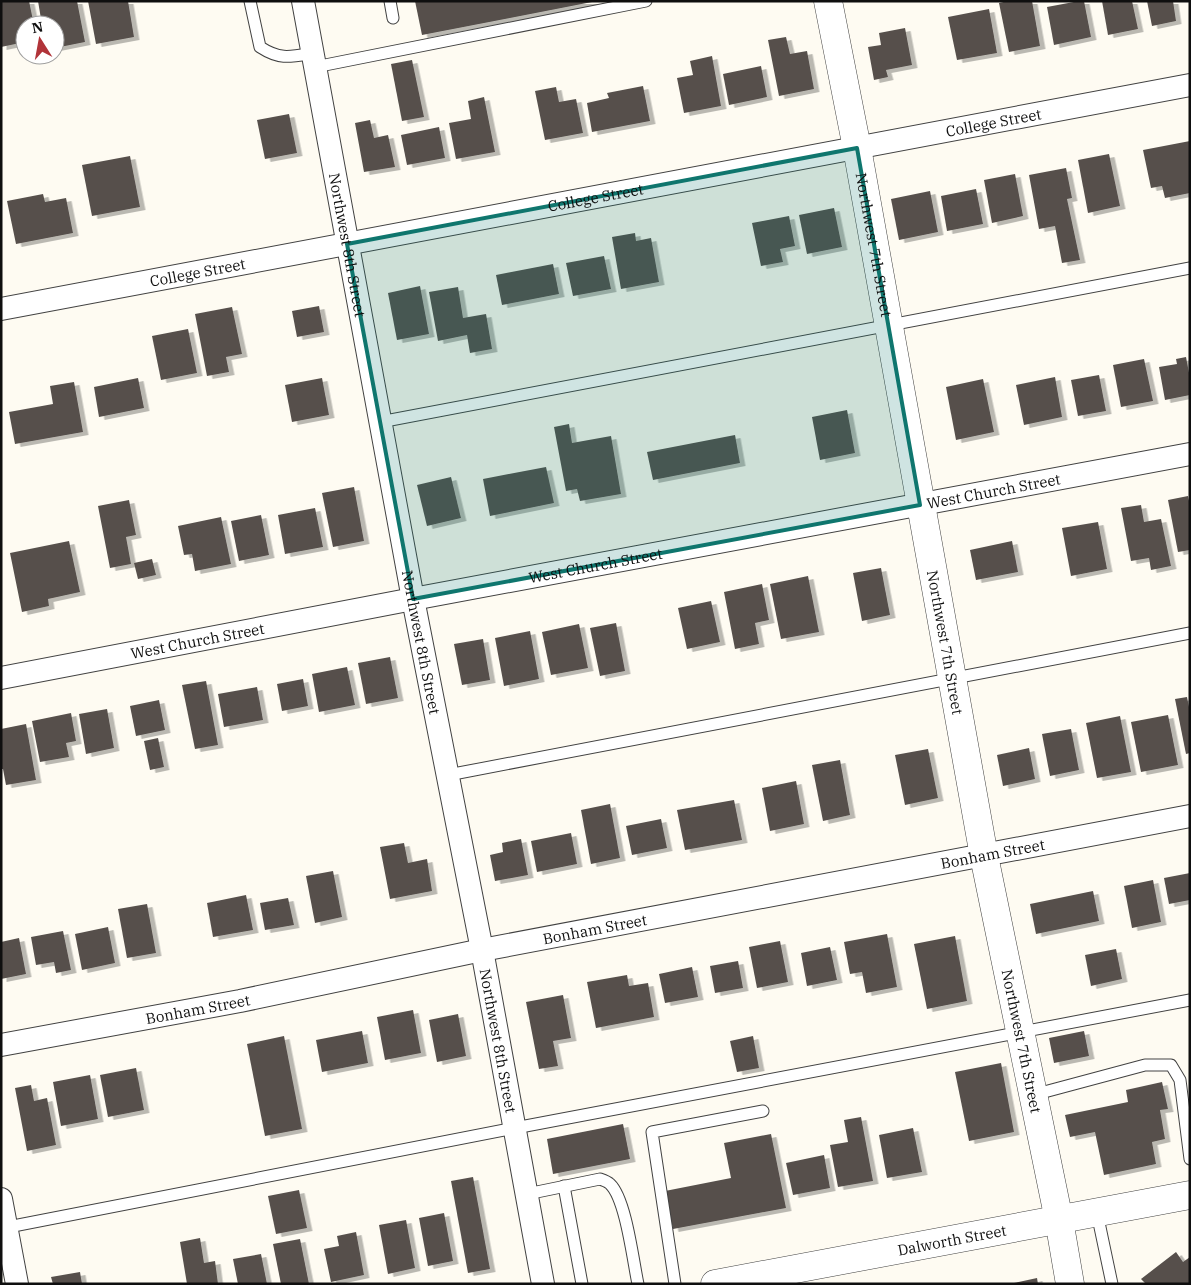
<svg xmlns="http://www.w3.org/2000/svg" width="1191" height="1285" font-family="'IBM Plex Serif',serif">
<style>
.building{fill:#56504c;filter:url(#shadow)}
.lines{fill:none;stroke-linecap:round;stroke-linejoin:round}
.service-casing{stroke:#424242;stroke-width:13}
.minor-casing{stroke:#424242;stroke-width:24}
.tertiary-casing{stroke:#424242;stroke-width:29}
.service{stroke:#fff;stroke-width:11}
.minor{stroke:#fff;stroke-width:22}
.tertiary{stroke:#fff;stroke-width:28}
.marked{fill:#0f766e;fill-opacity:0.2;stroke:#0f766e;stroke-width:4;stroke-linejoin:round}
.labels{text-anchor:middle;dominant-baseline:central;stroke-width:5;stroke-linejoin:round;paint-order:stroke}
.street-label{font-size:15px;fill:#0f0f0f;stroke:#fff}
</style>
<defs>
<filter id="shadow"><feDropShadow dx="5.5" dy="3" stdDeviation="0" flood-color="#0004"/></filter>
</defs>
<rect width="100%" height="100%" fill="#fefbf2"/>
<g class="building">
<polygon points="1,1 29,1 34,25 25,25 25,42 1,47"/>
<polygon points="38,1 77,1 85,42 55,48 55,25 42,25"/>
<polygon points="88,1 128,1 134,37 96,44"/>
<polygon points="415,1 592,1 592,2 422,35"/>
<polygon points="1008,1 1032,1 1040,46 1009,52 999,3"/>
<polygon points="1079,1 1084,1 1091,37 1054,45 1047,7"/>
<polygon points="1102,1 1132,1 1138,29 1108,35"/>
<polygon points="1147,1 1173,1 1176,21 1152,26"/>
<polygon points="989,9 997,53 957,60 948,17"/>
<polygon points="905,28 912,65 886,70 888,77 874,80 868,47 881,45 879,33"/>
<polygon points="786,37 790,54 807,51 814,89 779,96 768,40"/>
<polygon points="712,56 721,106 684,113 677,78 693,75 690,61"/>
<polygon points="412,60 424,117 402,121 391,64"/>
<polygon points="761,66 767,97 729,105 723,74"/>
<polygon points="643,86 650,121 592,132 587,103 609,98 607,93"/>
<polygon points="556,87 559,102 576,99 583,133 545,140 535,91"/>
<polygon points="484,97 495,152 456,159 449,123 471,119 468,101"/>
<polygon points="289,114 297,153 265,159 257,120"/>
<polygon points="370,120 374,138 388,135 395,167 364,172 355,123"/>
<polygon points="439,127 445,158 407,165 401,135"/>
<polygon points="1190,141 1190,193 1165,198 1162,186 1151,188 1143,150"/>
<polygon points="1109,154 1120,206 1088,213 1078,160"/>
<polygon points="130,156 140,207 92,216 82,165"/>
<polygon points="1066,168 1072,198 1067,199 1080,260 1062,263 1055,226 1039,229 1029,175"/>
<polygon points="1015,174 1023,216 992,223 984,180"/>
<polygon points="976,189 983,224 947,231 941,196"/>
<polygon points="930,191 938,232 899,240 891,199"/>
<polygon points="43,194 45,202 66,198 73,233 16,244 7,201"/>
<polygon points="834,208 842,247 807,254 799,215"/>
<polygon points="789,216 795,246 780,249 783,262 761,266 752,223"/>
<polygon points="635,233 636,241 651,238 659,282 621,289 612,237"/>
<polygon points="604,256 611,289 573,296 566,263"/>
<polygon points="553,264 559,294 502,305 496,275"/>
<polygon points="420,286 429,334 397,340 388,293"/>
<polygon points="458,287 463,318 486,314 492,349 470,353 467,335 438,341 429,292"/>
<polygon points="319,306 324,332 297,337 292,311"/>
<polygon points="232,307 242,354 226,357 229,372 207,376 195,314"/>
<polygon points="188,329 197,373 161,380 152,336"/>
<polygon points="1186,357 1190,378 1190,395 1165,400 1159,367 1177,364 1176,359"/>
<polygon points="1144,359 1153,401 1121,407 1113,365"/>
<polygon points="1099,375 1106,411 1078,416 1071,380"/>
<polygon points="1055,377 1062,417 1024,425 1016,385"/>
<polygon points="138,378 144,408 99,417 94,387"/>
<polygon points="322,378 329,415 292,422 285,385"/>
<polygon points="983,379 994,432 956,440 946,387"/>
<polygon points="74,382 83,432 15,444 9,412 53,404 50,386"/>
<polygon points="847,410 855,453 820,460 812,417"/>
<polygon points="569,424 572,443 611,436 621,494 580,501 577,489 566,491 554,427"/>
<polygon points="735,435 740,463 653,480 647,452"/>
<polygon points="546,467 554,503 490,516 483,479"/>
<polygon points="451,477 461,518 427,526 417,485"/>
<polygon points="354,487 364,541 333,547 322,493"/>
<polygon points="1188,496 1190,506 1190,550 1178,552 1168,500"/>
<polygon points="129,500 136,535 126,537 131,564 110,568 98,506"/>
<polygon points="1141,505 1144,522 1161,519 1171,566 1151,570 1149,558 1131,561 1121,508"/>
<polygon points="315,508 323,547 285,554 278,515"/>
<polygon points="261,515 269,555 239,561 231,521"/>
<polygon points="221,517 231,564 195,571 192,554 184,555 178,526"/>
<polygon points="1098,522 1107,569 1071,576 1062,528"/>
<polygon points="69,541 80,592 48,599 49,606 22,612 10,553"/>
<polygon points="1012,541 1018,572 976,580 970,550"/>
<polygon points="152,559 156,575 138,579 134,563"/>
<polygon points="881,568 890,615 862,621 853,573"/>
<polygon points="808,576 819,632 781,639 770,584"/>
<polygon points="762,584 769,620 755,623 759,644 735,649 724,592"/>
<polygon points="711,601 720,642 687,649 678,608"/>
<polygon points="616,623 625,671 600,676 590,628"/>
<polygon points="579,624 588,668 551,675 542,632"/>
<polygon points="530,631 539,679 504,686 495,638"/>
<polygon points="483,639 490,680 462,685 454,644"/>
<polygon points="390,657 398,698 366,704 358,663"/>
<polygon points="347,667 355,705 319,712 312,674"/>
<polygon points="303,679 308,706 282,711 277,684"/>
<polygon points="206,681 218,745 195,749 182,685"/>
<polygon points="257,687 263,720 224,727 218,694"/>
<polygon points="1187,697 1190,712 1190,753 1186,754 1175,699"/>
<polygon points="159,700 165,730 136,736 130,706"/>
<polygon points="107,709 114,748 86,754 79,714"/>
<polygon points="71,713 76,741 66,743 69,757 40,762 32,721"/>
<polygon points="1168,715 1178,765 1141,772 1131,722"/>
<polygon points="1120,716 1131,772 1097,778 1086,723"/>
<polygon points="26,724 36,780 6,785 3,769 1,769 1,729"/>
<polygon points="1071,729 1079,770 1050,776 1042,734"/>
<polygon points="158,738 164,767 150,770 144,741"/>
<polygon points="1029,748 1035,779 1003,786 997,755"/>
<polygon points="928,749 938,798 905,805 895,755"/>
<polygon points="840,760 850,815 823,821 812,765"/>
<polygon points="796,781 804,824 770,831 762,788"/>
<polygon points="734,800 742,840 685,850 677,810"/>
<polygon points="610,804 620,858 591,864 581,810"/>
<polygon points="661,819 667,848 632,855 626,826"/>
<polygon points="571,833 577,864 537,872 531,841"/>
<polygon points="521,839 528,875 495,881 490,855 503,852 502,843"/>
<polygon points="404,843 408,863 427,859 432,891 390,899 380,847"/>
<polygon points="333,871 342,917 315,923 306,876"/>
<polygon points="1190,873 1190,900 1169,904 1164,878"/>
<polygon points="1153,880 1161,922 1132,928 1124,886"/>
<polygon points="1093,891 1099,921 1036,934 1030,904"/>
<polygon points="246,895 253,930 213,937 207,903"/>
<polygon points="288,898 294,925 265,930 260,903"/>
<polygon points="147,904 156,953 127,958 118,909"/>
<polygon points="108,927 115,963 82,970 75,934"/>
<polygon points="63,931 71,970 56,973 54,962 36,965 31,937"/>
<polygon points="887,934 897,987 866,993 862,972 850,974 844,942"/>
<polygon points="955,936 967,1001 927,1009 914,944"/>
<polygon points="19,938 26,974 1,979 1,942"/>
<polygon points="780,941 788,982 757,988 749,947"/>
<polygon points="830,947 837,980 807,986 801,953"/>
<polygon points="1116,949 1122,979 1091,986 1085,955"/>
<polygon points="738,961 743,988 715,993 710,966"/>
<polygon points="692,967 698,997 665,1003 659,974"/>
<polygon points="627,975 629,986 648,983 654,1017 596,1028 587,982"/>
<polygon points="563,995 571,1038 553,1041 558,1066 539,1069 526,1002"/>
<polygon points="413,1010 421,1053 385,1060 377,1017"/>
<polygon points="458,1014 466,1056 437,1062 429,1020"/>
<polygon points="362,1031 368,1063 322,1072 316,1040"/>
<polygon points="1084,1031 1089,1056 1054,1063 1049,1038"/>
<polygon points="284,1036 302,1129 265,1136 247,1044"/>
<polygon points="753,1036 759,1068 737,1072 730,1041"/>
<polygon points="1001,1063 1014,1132 969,1141 955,1072"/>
<polygon points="136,1068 144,1110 108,1117 100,1075"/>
<polygon points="90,1075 98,1119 61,1126 53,1082"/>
<polygon points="1162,1082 1168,1109 1160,1110 1165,1139 1152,1142 1156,1164 1104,1175 1095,1132 1070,1137 1065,1115 1128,1102 1126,1090"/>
<polygon points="31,1085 34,1101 47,1098 56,1145 27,1151 15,1088"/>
<polygon points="861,1117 873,1181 838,1187 830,1145 848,1142 844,1120"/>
<polygon points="623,1124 630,1159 553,1174 547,1139"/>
<polygon points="913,1128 922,1172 887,1178 879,1135"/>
<polygon points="771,1134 786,1208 673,1229 665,1191 731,1178 724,1143"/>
<polygon points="824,1155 830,1188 793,1195 786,1163"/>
<polygon points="473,1177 490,1269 468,1273 451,1181"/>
<polygon points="299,1190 307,1228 276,1234 268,1196"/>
<polygon points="444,1213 453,1261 428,1266 419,1218"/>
<polygon points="406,1220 415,1268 388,1274 379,1225"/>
<polygon points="356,1232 364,1275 331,1282 324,1249 339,1246 337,1236"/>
<polygon points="200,1238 204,1263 215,1261 218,1284 187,1284 180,1242"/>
<polygon points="300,1239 309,1284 281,1284 273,1244"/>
<polygon points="1176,1252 1183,1262 1190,1257 1190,1284 1146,1284 1141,1279"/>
<polygon points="261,1254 267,1284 238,1284 233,1259"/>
<polygon points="80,1272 82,1284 53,1284 51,1277"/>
<polygon points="1037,1278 1038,1284 1014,1284 1014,1283"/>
</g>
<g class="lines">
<g class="service-casing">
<g id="service">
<path d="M250,1l10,46c20,13 30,10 53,6"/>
<polyline points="390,1 393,18"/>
<polyline points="315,67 646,1"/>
<polyline points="380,422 1190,268"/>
<polyline points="448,775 1190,633"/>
<polyline points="1033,1095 1145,1065 1171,1065 1180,1080 1190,1159"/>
<polyline points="564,1186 582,1284"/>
<path d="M527,1194l73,-15c3,1 8,3 10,5 16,15 23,77 28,100"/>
<polyline points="1097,1213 1112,1284"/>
<polyline points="3,1228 515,1128 1190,1000"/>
<polyline points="675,1284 652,1132 763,1111"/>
</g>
</g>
<g class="minor-casing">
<g id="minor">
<path id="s1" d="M303,1l110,598 69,351 61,334"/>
<path id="s2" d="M1,309l1189,-224"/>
<path id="s3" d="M1,678l412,-79 777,-145"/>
<path id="s4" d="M1,1045l239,-44 242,-51 708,-134"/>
<polyline points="1,1199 17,1284"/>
</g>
</g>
<g class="tertiary-casing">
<g id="tertiary">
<path id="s5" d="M828,1l29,147 127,708 75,364 11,64"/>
<path id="s6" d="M715,1284l475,-89"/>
</g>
</g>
<use href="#service" class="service"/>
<use href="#minor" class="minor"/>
<use href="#tertiary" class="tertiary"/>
</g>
<path class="marked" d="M857,148l63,357 -507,94 -66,-355z"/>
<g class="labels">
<g class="street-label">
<text stroke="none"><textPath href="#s2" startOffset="1010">College Street</textPath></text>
<text stroke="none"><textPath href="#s2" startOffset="605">College Street</textPath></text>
<text stroke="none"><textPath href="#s5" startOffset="248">Northwest 7th Street</textPath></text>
<text stroke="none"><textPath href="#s1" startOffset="248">Northwest 8th Street</textPath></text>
<text stroke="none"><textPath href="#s2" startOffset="200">College Street</textPath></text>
<text stroke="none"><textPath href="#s3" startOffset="1010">West Church Street</textPath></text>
<text stroke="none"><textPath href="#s3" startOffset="605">West Church Street</textPath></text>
<text stroke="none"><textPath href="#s3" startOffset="200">West Church Street</textPath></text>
<text stroke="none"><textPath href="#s1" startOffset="652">Northwest 8th Street</textPath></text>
<text stroke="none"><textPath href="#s5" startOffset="652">Northwest 7th Street</textPath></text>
<text stroke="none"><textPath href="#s4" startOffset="1010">Bonham Street</textPath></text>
<text stroke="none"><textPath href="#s4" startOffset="605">Bonham Street</textPath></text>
<text stroke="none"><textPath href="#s4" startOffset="200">Bonham Street</textPath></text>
<text stroke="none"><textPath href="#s1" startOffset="1058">Northwest 8th Street</textPath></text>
<text stroke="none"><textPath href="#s5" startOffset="1058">Northwest 7th Street</textPath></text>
<text stroke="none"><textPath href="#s6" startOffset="241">Dalworth Street</textPath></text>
</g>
</g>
<rect width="1191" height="1285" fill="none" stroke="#0f0f0f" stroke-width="5"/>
<g transform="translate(40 40) rotate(349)"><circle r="24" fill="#ffffff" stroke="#9f9f9f"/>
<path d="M0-4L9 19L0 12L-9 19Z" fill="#b13439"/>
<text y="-8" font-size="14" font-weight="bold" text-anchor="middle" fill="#0f0f0f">N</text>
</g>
</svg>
